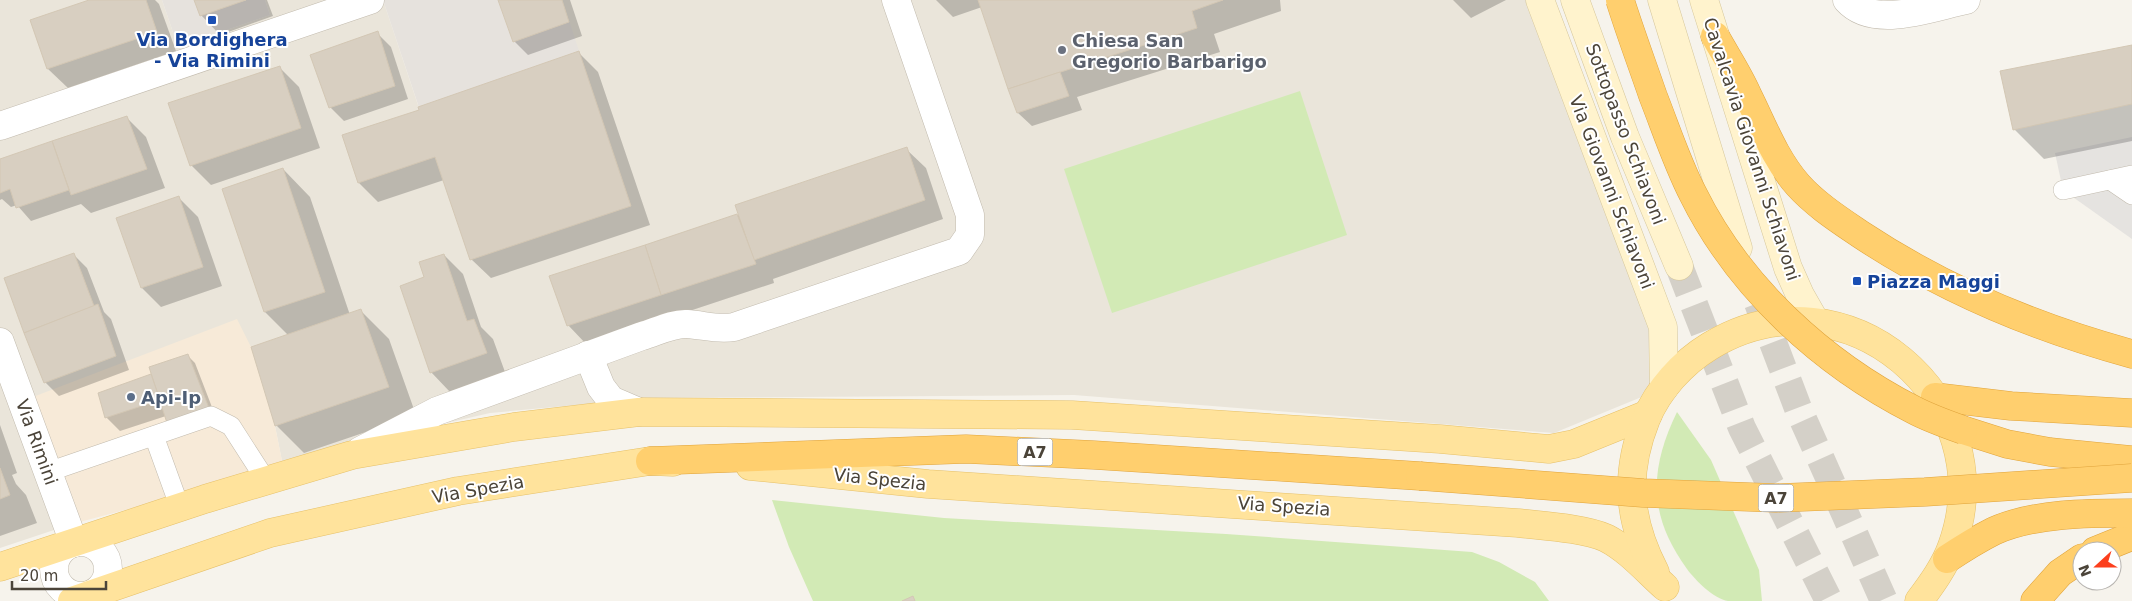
<svg xmlns="http://www.w3.org/2000/svg" width="2132" height="601" font-family="'DejaVu Sans',sans-serif">
<style>
.residential{fill:#eae5da}
.commercial{fill:#f7ead8}
.industrial{fill:#e6e2dd}
.green{fill:#d2eab5}
.parking{fill:#e5e3e0}
.shadow{fill:#0003}
.building{fill:#d8cfc1;stroke:#d3c7b4}
.lines{fill:none;stroke-linecap:round;stroke-linejoin:round}
.secondary-tunnel{stroke:#d4d0c8;stroke-width:28;stroke-dasharray:28 14;stroke-linecap:butt}
.lane-casing{stroke:#c2bbae;stroke-width:20}
.street-casing{stroke:#c2bbae;stroke-width:29}
.secondary-casing{stroke:#d6c79b;stroke-width:29}
.primary-casing{stroke:#e6c16a;stroke-width:29}
.highway-casing{stroke:#e0a43c;stroke-width:29}
.lane{stroke:#fff;stroke-width:19}
.street{stroke:#fff;stroke-width:28}
.secondary{stroke:#fff3cd;stroke-width:28}
.primary{stroke:#ffe39c;stroke-width:28}
.highway{stroke:#ffcf6e;stroke-width:28}
.highway-bridge-casing{stroke:#e0a43c;stroke-width:29;stroke-linecap:butt}
.highway-bridge{stroke:#ffcf6e;stroke-width:28}
.transit-dot{fill:#1a4fb4;stroke:#fff;stroke-width:2}
.worship-dot{fill:#6b7280;stroke:#fff;stroke-width:2}
.service-dot{fill:#5c6f8a;stroke:#fff;stroke-width:2}
.labels{text-anchor:middle;dominant-baseline:central;stroke-width:4;stroke-linejoin:round;paint-order:stroke}
.shield{fill:#fff;stroke:#817c74;stroke-width:1}
.shield-label{font-size:16px;font-weight:bold;fill:#4b4439}
.transit-label{font-size:18px;font-weight:bold;fill:#164399;stroke:#fff}
.worship-label{font-size:18px;font-weight:bold;fill:#5b616d;stroke:#fff;text-anchor:start}
.street-label{font-size:18px;fill:#4b4439;stroke:#fff}
.service-label{font-size:18px;font-weight:bold;fill:#4e5e75;stroke:#fff;text-anchor:start}
</style>
<rect width="100%" height="100%" fill="#f6f3ec"/>
<polygon class="residential" points="0,0 162,0 178,47 270,15 265,0 383,0 446,189 562,0 1533,0 1654,319 1655,375 1644,396 1554,433 1074,395 653,398 490,413 282,461 275,426 72,524 0,548"/>
<polygon class="commercial" points="237,319 251,347 275,426 282,461 201,490 72,524 25,400"/>
<g class="industrial">
<polygon points="162,0 265,0 270,15 178,47"/>
<polygon points="383,0 562,0 631,206 470,260"/>
</g>
<g class="green">
<polygon points="1300,91 1347,235 1112,313 1064,169"/>
<path d="M1677,412l34,48 48,110 3,31c-11,0 -23,0 -34,0 -14,-2 -33,-21 -41,-32 -39,-54 -38,-99 -10,-157z"/>
<polygon points="772,500 944,518 1226,534 1472,552 1499,562 1535,582 1549,601 813,601 789,547"/>
</g>
<polygon class="parking" points="2132,137 2132,239 2063,190 2055,153"/>
<g class="shadow">
<polygon points="93,0 155,0 159,4 176,51 68,88 48,69 31,21"/>
<polygon points="196,0 267,0 273,16 220,35 201,15"/>
<polygon points="500,0 570,0 582,36 528,55 514,41"/>
<polygon points="936,0 1280,0 1281,11 1214,34 1220,52 1077,97 1082,110 1032,126 1018,113 982,7 953,17"/>
<polygon points="1453,0 1506,0 1471,18"/>
<polygon points="377,33 391,47 408,99 344,121 330,107"/>
<polygon points="2132,47 2132,141 2044,159 2014,129"/>
<polygon points="579,53 598,72 650,225 491,278 471,259 444,180 378,202 359,183 421,111"/>
<polygon points="279,67 299,87 320,148 211,185 191,165"/>
<polygon points="127,118 146,137 165,188 91,213 81,204 31,221 17,205 11,207 2,199 0,200 0,161"/>
<polygon points="906,149 926,168 943,219 773,279 774,283 587,345 568,325 551,277 739,215"/>
<polygon points="283,169 310,197 350,315 361,311 389,339 416,415 304,453 276,425 289,336 265,312 223,190"/>
<polygon points="178,197 198,217 222,286 161,307 142,288"/>
<polygon points="73,254 87,268 104,312 111,319 129,370 59,396 45,382"/>
<polygon points="444,255 463,274 481,327 493,339 505,372 450,392 431,372 426,277"/>
<polygon points="188,356 195,363 215,415 166,416 120,431 106,417 150,376 154,379"/>
<polygon points="0,425 17,473 12,475 16,484 26,495 37,523 0,536"/>
</g>
<g class="building">
<polygon points="89,0 146,0 157,32 47,69 30,20"/>
<polygon points="194,0 246,0 200,16"/>
<polygon points="498,0 562,0 569,22 513,42"/>
<polygon points="978,0 1223,0 1192,11 1197,28 1008,89"/>
<polygon points="378,31 395,86 329,108 310,55"/>
<polygon points="2132,45 2132,104 2013,130 2000,71"/>
<polygon points="579,51 631,206 470,260 435,157 358,183 342,135 419,110 418,107"/>
<polygon points="280,66 301,128 190,166 168,103"/>
<polygon points="1060,72 1069,96 1017,113 1008,89"/>
<polygon points="127,116 147,169 71,195 52,141"/>
<polygon points="52,141 69,190 16,208 10,189 0,193 0,159"/>
<polygon points="907,147 925,200 754,260 735,205"/>
<polygon points="283,168 325,292 264,312 222,189"/>
<polygon points="179,196 203,267 141,288 116,218"/>
<polygon points="737,214 756,264 661,295 645,245"/>
<polygon points="645,245 661,295 567,326 549,276"/>
<polygon points="74,253 94,306 24,333 4,278"/>
<polygon points="444,254 467,321 474,319 487,353 430,373 400,286 424,277 419,262"/>
<polygon points="98,304 116,356 44,383 24,333"/>
<polygon points="361,309 389,387 275,426 251,347"/>
<polygon points="188,354 209,408 167,423 149,367"/>
<polygon points="151,374 160,400 105,418 98,393"/>
<polygon points="0,468 10,495 0,499"/>
<polygon points="913,596 915,601 902,601"/>
</g>
<g class="lines">
<g class="secondary-tunnel">
<polyline points="1679,266 1742,428 1829,601"/>
<polyline points="1758,303 1798,408 1884,601"/>
</g>
<g class="lane-casing">
<g id="lane">
<polyline points="2110,180 2132,195"/>
<polyline points="2063,190 2132,175"/>
<polyline points="154,436 180,508"/>
<polyline points="48,472 211,416 231,426 267,482"/>
</g>
</g>
<g class="street-casing">
<g id="street">
<path d="M1847,0c27,30 85,7 119,0"/>
<polyline points="0,126 370,0"/>
<polyline points="0,342 74,543"/>
<polyline points="588,355 601,387 611,400 639,412"/>
<path d="M360,451l77,-40 205,-75c14,-4 31,-13 45,-12 17,1 30,6 47,3l225,-76 11,-16v-20l-74,-215"/>
<circle cx="81" cy="569" r="27"/>
</g>
</g>
<g class="secondary-casing">
<g id="secondary">
<polyline points="1540,0 1663,327 1664,388"/>
<polyline points="1575,0 1625,137 1679,266"/>
<polyline points="1662,0 1738,248"/>
<polyline points="1704,0 1788,268 1800,295 1816,323"/>
</g>
</g>
<g class="primary-casing">
<g id="primary">
<path d="M750,466l178,18 590,39c25,3 65,5 88,15 22,11 41,33 59,49"/>
<polyline points="0,567 205,499 352,455 514,427 639,412 1072,415 1440,439 1549,449 1574,444 1648,414"/>
<path d="M1655,572c-27,-52 -31,-98 -9,-153 12,-29 36,-56 64,-73 135,-82 295,53 242,200 -7,20 -21,39 -33,55"/>
<polyline points="72,601 270,533 458,491 650,461 673,462"/>
</g>
</g>
<g class="highway-casing">
<g id="highway">
<path d="M1715,36c11,20 24,39 33,60 15,30 27,63 50,89 17,19 40,34 62,49 83,55 176,94 272,120"/>
<polyline points="1935,397 2011,406 2132,413"/>
<polyline points="1963,430 2007,444 2050,452 2132,460"/>
<polyline points="650,461 966,449 1094,455 1420,476"/>
<polyline points="2095,551 2132,536"/>
<path d="M1947,559c15,-10 31,-20 47,-28 40,-18 95,-18 138,-18"/>
<polyline points="2035,601 2060,573 2082,558"/>
</g>
</g>
<use href="#lane" class="lane"/>
<use href="#street" class="street"/>
<use href="#secondary" class="secondary"/>
<use href="#primary" class="primary"/>
<use href="#highway" class="highway"/>
<g class="highway-bridge-casing">
<g id="highway-bridge">
<path d="M1620,0c10,32 22,64 33,96 13,33 24,67 40,98 46,93 129,169 221,216 15,8 32,14 49,20"/>
<polyline points="1420,476 1643,493 1776,498 1925,492 2132,478"/>
</g>
</g>
<use href="#highway-bridge" class="highway-bridge"/>
</g>
<g class="transit-dot">
<rect x="207" y="15" width="10" height="10" rx="2.5"/>
<rect x="1852" y="276" width="10" height="10" rx="2.5"/>
</g>
<circle class="worship-dot" cx="1062" cy="50" r="5"/>
<circle class="service-dot" cx="131" cy="397" r="5"/>
<g class="labels">
<g class="shield">
<rect x="1017.5" y="438.5" width="35" height="27" rx="4"/>
<rect x="1758.5" y="484.5" width="35" height="27" rx="4"/>
</g>
<g class="shield-label">
<text x="1035" y="452">A7</text>
<text x="1776" y="498">A7</text>
</g>
<g class="transit-label">
<text x="212" y="39">Via Bordighera<tspan x="212" dy="21">- Via Rimini</tspan></text>
<text x="1867" y="281" text-anchor="start">Piazza Maggi</text>
</g>
<g class="worship-label">
<text x="1072" y="40">Chiesa San<tspan x="1072" dy="21">Gregorio Barbarigo</tspan></text>
</g>
<g class="street-label">
<text transform="translate(1626 134) rotate(69)">Sottopasso Schiavoni</text>
<text transform="translate(1752 149) rotate(72)">Cavalcavia Giovanni Schiavoni</text>
<text transform="translate(1612 192) rotate(69)">Via Giovanni Schiavoni</text>
<text transform="translate(37 442) rotate(70)">Via Rimini</text>
<text transform="translate(880 479) rotate(6)">Via Spezia</text>
<text transform="translate(478 489) rotate(-10)">Via Spezia</text>
<text transform="translate(1284 506) rotate(4)">Via Spezia</text>
</g>
<g class="service-label">
<text x="141" y="397">Api-Ip</text>
</g>
</g>
<g transform="translate(2097 566) rotate(249)"><circle r="24" fill="#ffffff" stroke="#b7b4b0"/>
<path d="M0-4L9 19L0 12L-9 19Z" fill="#fc3f1d"/>
<text y="-8" font-size="14" font-weight="bold" text-anchor="middle" fill="#4b4439">N</text>
</g>
<path d="M12 581v8h94v-8" fill="none" stroke="#4b4439" stroke-width="2.5"/>
<text x="20" y="581" font-size="15" fill="#4b4439" stroke="#ffffff" stroke-width="4" paint-order="stroke">20 m</text>
</svg>
